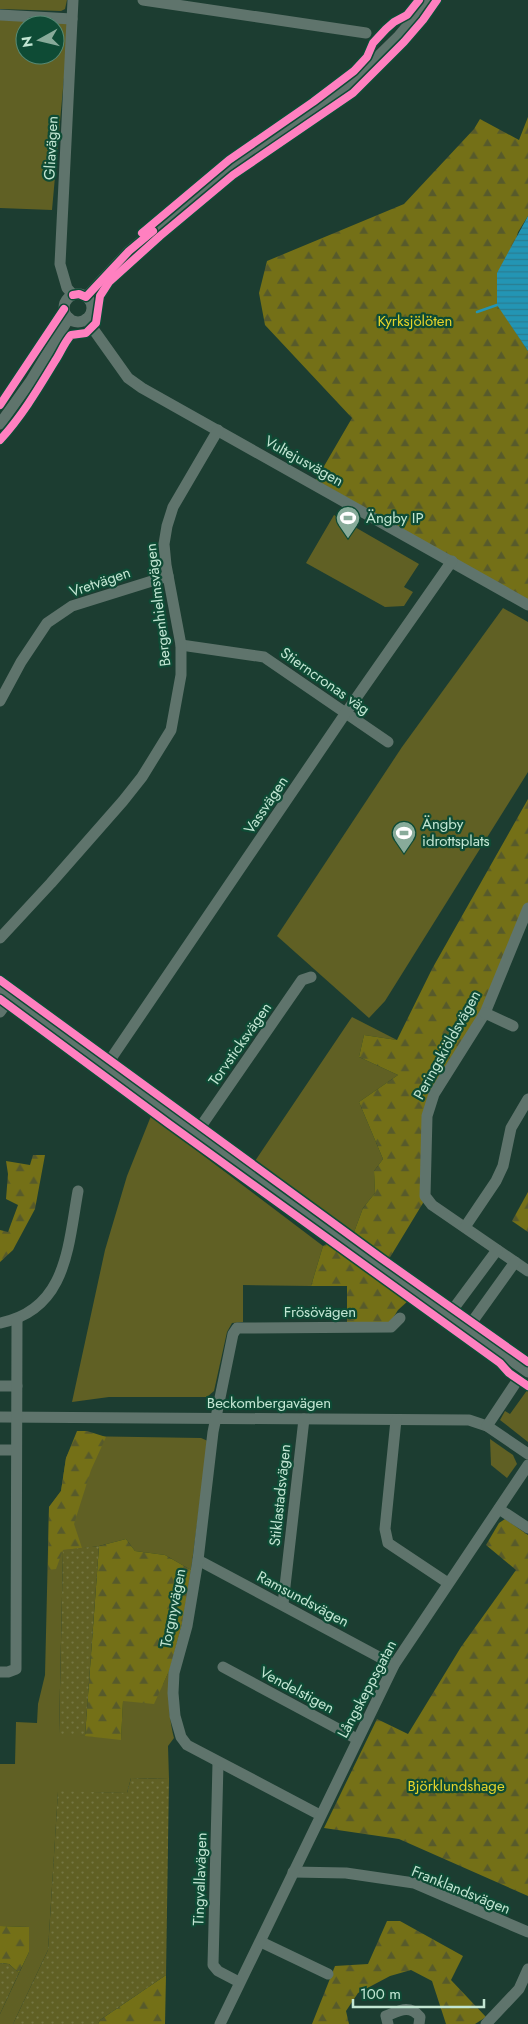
<svg xmlns="http://www.w3.org/2000/svg" width="528" height="2024" font-family="Jost,sans-serif">
<style>
.green{fill:#606024;fill-rule:evenodd}
.forest{fill:url(#forest-firs)}
.garden{fill:url(#garden-dots)}
.water{fill:url(#water-rules)}
.lines{fill:none;stroke-linecap:round;stroke-linejoin:round}
.stream{stroke:#2395b4;stroke-width:2.5}
.minor{stroke:#5f746c;stroke-width:11}
.cycleway-casing{stroke:#0e4b35;stroke-width:11}
.cycleway{stroke:#ff80c0;stroke-width:8}
.labels{text-anchor:middle;dominant-baseline:central;stroke-width:4.5;stroke-linejoin:round;paint-order:stroke}
.street-label{font-size:15px;fill:#c2e6d3;stroke:#0e4b35}
.park-label{font-size:15px;fill:#e5d42b;stroke:#0e4b35}
.poi-label{font-size:15px;fill:#c2e6d3;stroke:#0e4b35;text-anchor:start}
</style>
<defs>
<pattern id="forest-firs" width="22" height="20" patternUnits="userSpaceOnUse" patternTransform="scale(1.25)"><rect width="22" height="20" fill="#747017"/><path d="M5 1l3.5 6h-7zM16 11l3.5 6h-7z" fill="#575a2b"/></pattern>
<pattern id="garden-dots" width="8" height="8" patternUnits="userSpaceOnUse" patternTransform="scale(1.25)"><rect width="8" height="8" fill="#606024"/><path d="M2 2h.1M6 6h.1" fill="none" stroke="#757743" stroke-width="1.8" stroke-linecap="round"/></pattern>
<pattern id="water-rules" width="6" height="5" patternUnits="userSpaceOnUse" patternTransform="scale(1.25)"><rect width="6" height="5" fill="#2395b4"/><path d="M0 2.5h6" fill="none" stroke="#2a7d91"/></pattern>
</defs>
<rect width="100%" height="100%" fill="#1c3d31"/>
<g class="green">
<polygon points="0,0 67,0 65,9 61,11 0,9"/>
<path d="M0,19l69,3 -17,188 -52,-2zM25,25h30v30h-30z"/>
<polygon points="334,515 419,564 404,587 413,592 404,606 385,607 306,563"/>
<polygon points="503,608 528,622 528,772 385,1001 369,1018 277,936 402,747"/>
<polygon points="352,1017 397,1040 364,1035 359,1057 398,1075 359,1102 383,1159 374,1171 375,1193 363,1208 353,1235 255,1161"/>
<polygon points="151,1116 323,1246 311,1286 243,1285 243,1322 232,1323 227,1332 214,1391 207,1397 109,1397 72,1402 105,1250 127,1176"/>
<polygon points="528,1389 528,1442 500,1420 505,1411 510,1414"/>
<path d="M77,1436l124,2 7,3 -17,129 -26,-15 -30,-4 -9,-12 -27,7 -36,5 -4,182 62,6 2,-39 40,-16 7,-15c-2,24 -2,45 4,69l-6,8 1,33 -38,-1 -4,15 -69,-1 -10,158 -35,74h-13v-10l29,-62v-25l-29,-1v-162h15l1,-42 21,1 1,-19 7,-29 4,-168 12,-16 5,-33z"/>
<polygon points="490,1439 513,1455 517,1464 507,1478 491,1465"/>
</g>
<g class="forest">
<polygon points="528,117 528,216 518,232 498,305 528,351 528,601 316,480 352,418 265,325 259,293 267,261 404,204 474,129 480,119 519,140"/>
<polygon points="528,799 528,903 483,1009 440,1076 422,1143 423,1203 389,1259 353,1235 363,1208 375,1193 374,1171 383,1159 359,1102 398,1075 359,1057 364,1035 397,1040 432,969"/>
<polygon points="33,1155 45,1155 35,1209 13,1250 0,1262 0,1230 8,1232 18,1205 6,1199 8,1174 6,1161 30,1165"/>
<polygon points="528,1192 528,1232 512,1221"/>
<polygon points="330,1242 409,1300 398,1310 390,1323 347,1323 347,1286 311,1286 323,1246"/>
<polygon points="77,1431 87,1431 106,1437 91,1470 74,1524 82,1548 63,1550 56,1569 48,1570 49,1507 61,1491 66,1458"/>
<polygon points="505,1519 528,1535 528,1896 399,1839 324,1828 377,1719 408,1734 461,1647 516,1570 486,1545 499,1523"/>
<polygon points="126,1539 135,1551 165,1555 191,1570 183,1620 170,1669 154,1704 123,1701 121,1740 85,1736 99,1546"/>
<polygon points="387,1921 400,1921 463,1956 451,1980 486,2017 475,2024 446,2024 432,1981 411,1970 390,1976 358,1993 346,2011 349,2024 312,2024 335,1966 368,1964"/>
<polygon points="0,1926 29,1927 29,1952 19,1973 9,1964 0,1963"/>
<polygon points="166,1975 165,2024 98,2024 100,2020"/>
</g>
<g class="garden">
<polygon points="99,1546 85,1736 59,1734 63,1550"/>
<polygon points="131,1778 169,1779 166,1975 100,2020 98,2024 13,2024 48,1950 58,1791 127,1793"/>
<polygon points="0,1963 9,1964 19,1973 0,2014"/>
</g>
<polygon class="water" points="528,216 528,351 497,305 497,273"/>
<g class="lines">
<polyline class="stream" points="477,312 497,305"/>
<g class="minor">
<polyline points="143,0 366,33"/>
<polyline points="0,15 72,19"/>
<circle cx="78" cy="308" r="14"/>
<polyline points="73,295 67,288 60,264 73,0"/>
<polyline points="86,297 129,251 229,169 349,85 398,37 429,0"/>
<polyline points="86,319 128,378 142,388 528,605"/>
<polyline points="0,424 30,382 69,318"/>
<polyline points="181,645 264,657 388,742"/>
<polyline points="0,701 21,662 47,623 72,606 168,576"/>
<polyline points="528,908 485,1013 434,1094 427,1116 425,1196 432,1205 528,1271"/>
<polyline points="0,938 51,883 123,801 142,777 171,730 181,675 181,645 166,565 164,544 167,526 173,507 218,430"/>
<polyline points="0,990 197,1132 417,1294 528,1372"/>
<polyline points="0,1012 10,998"/>
<polyline points="485,1013 513,1026"/>
<polyline points="106,1066 345,714 452,561"/>
<polyline points="197,1132 302,980 311,977"/>
<polyline points="465,1227 496,1181 503,1166 511,1128 528,1099"/>
<polyline points="448,1316 497,1250"/>
<path d="M0,1323c67,-13 68,-77 78,-132"/>
<polyline points="467,1329 515,1262"/>
<polyline points="0,1386 17,1386"/>
<polyline points="0,1417 469,1420 487,1426 528,1454"/>
<polyline points="396,1420 385,1529 388,1543 448,1583"/>
<polyline points="487,1426 515,1384"/>
<polyline points="0,1450 16,1450"/>
<polyline points="499,1509 528,1528"/>
<polyline points="198,1560 394,1665"/>
<polyline points="283,1604 304,1419"/>
<polyline points="223,1667 357,1739"/>
<polyline points="0,1672 8,1672 16,1669 17,1320"/>
<polyline points="218,1763 213,1965 218,1971 239,1982"/>
<polyline points="320,1815 187,1745 181,1737 175,1716 173,1693 174,1673 187,1626 198,1560 213,1432 233,1334 237,1328 391,1327 400,1318"/>
<polyline points="293,1872 346,1873 414,1883 528,1932"/>
<polyline points="261,1942 328,1974"/>
<polyline points="220,2024 394,1665 528,1465"/>
<path d="M388,2024l-2,-8c13,-5 23,-12 34,1l-1,7"/>
<polyline points="486,2024 519,1989 528,1969"/>
</g>
<g class="cycleway-casing">
<g id="cycleway">
<polyline points="142,233 229,160 313,102 354,71 367,57 373,43 386,29 394,22 407,15 419,0"/>
<polyline points="73,295 79,294 86,297 129,251 153,231"/>
<polyline points="0,405 64,309"/>
<path d="M0,440c22,-24 38,-51 55,-79 6,-9 9,-18 16,-26l15,-2 10,-10 4,-27 9,-14 51,-46 73,-61 120,-82 51,-51 19,-22 14,-20"/>
<polyline points="0,980 381,1258 528,1362"/>
<polyline points="0,999 169,1124 500,1363 509,1373 528,1386"/>
</g>
</g>
<use href="#cycleway" class="cycleway"/>
</g>
<defs>
<g id="stadium-pin" transform="scale(1.25)"><path d="M0 17L-7.5 6A9.5 9.5 0 1 1 7.5 6Z" fill="#88ab9a" stroke="#0e4b35"/><path d="M0-5a6.5 5 0 1 0 0 10a6.5 5 0 1 0 0-10ZM-3.5-1.8h7v3.6h-7Z" fill="#fff"/></g>
</defs>
<g fill-rule="evenodd">
<use href="#stadium-pin" x="348" y="518"/>
<use href="#stadium-pin" x="404" y="833"/>
</g>
<g class="labels">
<g class="street-label">
<text transform="translate(51 148) rotate(-87)">Gliavägen</text>
<text transform="translate(304 461) rotate(29)">Vultejusvägen</text>
<text transform="translate(100 582) rotate(-19)">Vretvägen</text>
<text transform="translate(158 605) rotate(-97)">Bergenhielmsvägen</text>
<text transform="translate(325 681) rotate(35)">Stierncronas väg</text>
<text transform="translate(266 805) rotate(-56)">Vassvägen</text>
<text transform="translate(240 1044) rotate(-55)">Torvsticksvägen</text>
<text transform="translate(447 1045) rotate(-61)">Peringskiöldsvägen</text>
<text x="320" y="1312">Frösövägen</text>
<text x="269" y="1403">Beckombergavägen</text>
<text transform="translate(280 1495) rotate(-84)">Stiklastadsvägen</text>
<text transform="translate(303 1599) rotate(28)">Ramsundsvägen</text>
<text transform="translate(173 1608) rotate(-79)">Torgnyvägen</text>
<text transform="translate(367 1689) rotate(-62)">Långskeppsgatan</text>
<text transform="translate(297 1690) rotate(28)">Vendelstigen</text>
<text transform="translate(200 1879) rotate(-88)">Tingvallavägen</text>
<text transform="translate(461 1890) rotate(22)">Franklandsvägen</text>
</g>
<g class="park-label">
<text x="415" y="321">Kyrksjölöten</text>
<text x="456" y="1786">Björklundshage</text>
</g>
<g class="poi-label">
<text x="366" y="518">Ängby IP</text>
<text x="422" y="824">Ängby<tspan x="422" dy="17">idrottsplats</tspan></text>
</g>
</g>
<g transform="translate(40 40) rotate(262)"><circle r="24" fill="#0e4b35" stroke="#568974"/>
<path d="M0-4L9 19L0 12L-9 19Z" fill="#88ab9a"/>
<text y="-8" font-size="14" font-weight="bold" text-anchor="middle" fill="#c2e6d3">N</text>
</g>
<path d="M353 1999v8h131v-8" fill="none" stroke="#c2e6d3" stroke-width="2.5"/>
<text x="360" y="1999" font-size="15" fill="#c2e6d3" stroke="#0e4b35" stroke-width="4" paint-order="stroke">100 m</text>
</svg>
